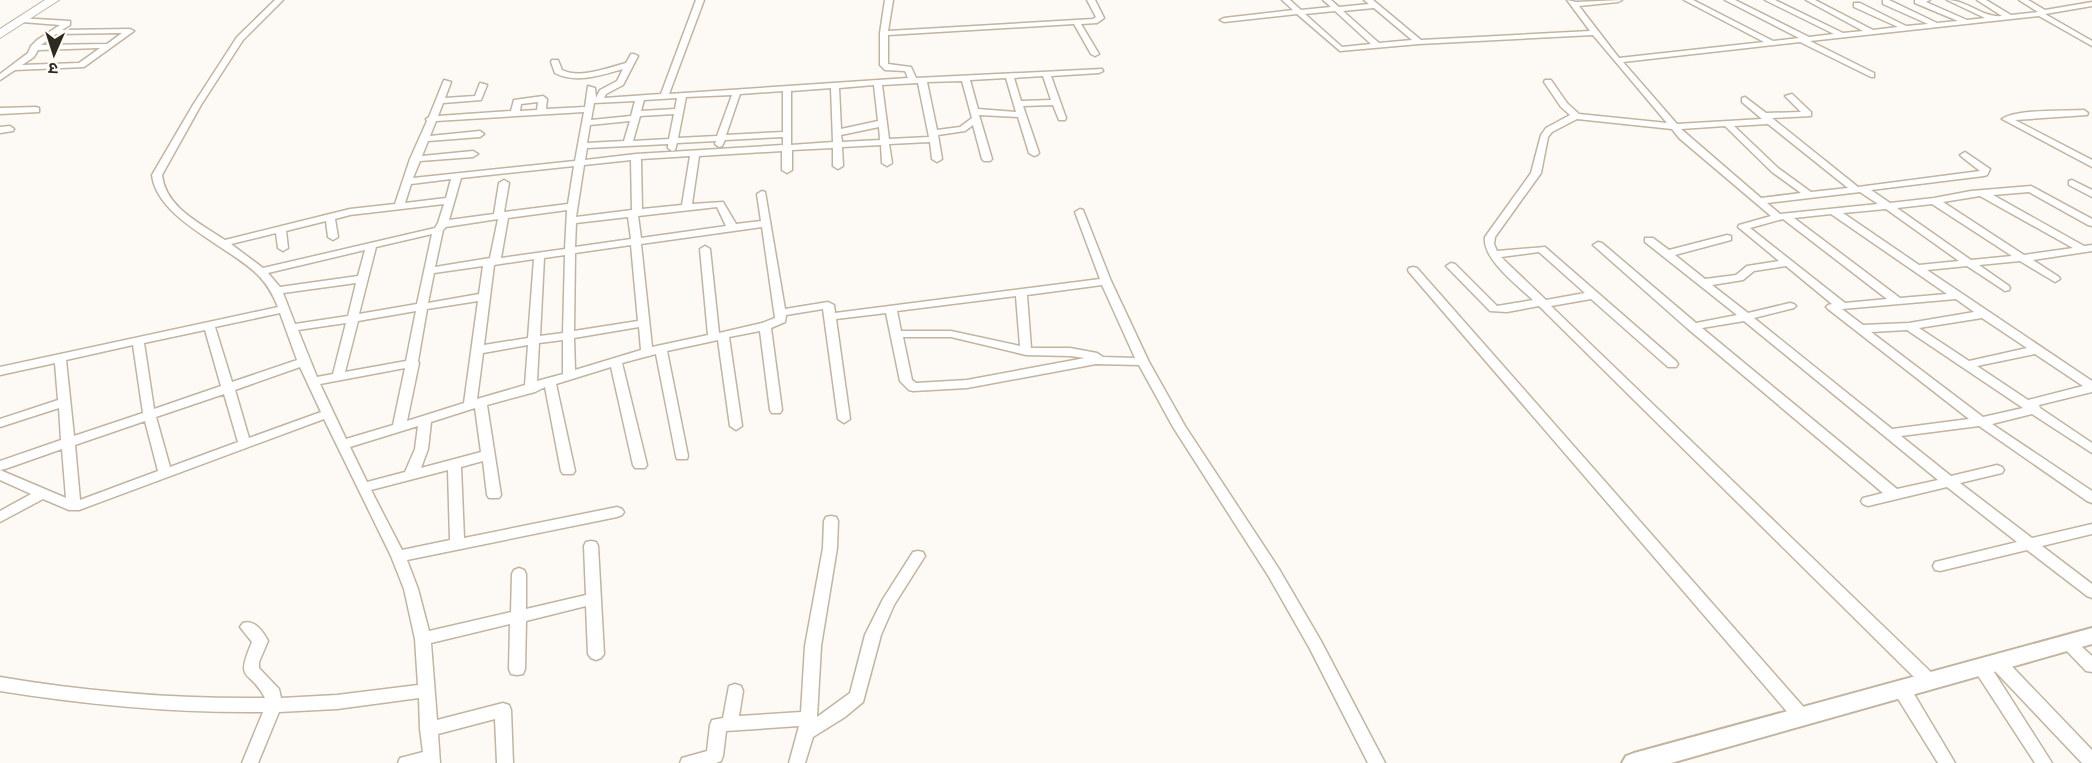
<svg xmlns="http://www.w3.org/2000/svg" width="2092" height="763" font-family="Mulish,'Noto Sans Devanagari',sans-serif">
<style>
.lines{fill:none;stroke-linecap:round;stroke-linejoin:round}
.minor-casing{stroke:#c2b49f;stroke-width:3}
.tertiary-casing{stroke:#c2b49f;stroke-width:4}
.primary-casing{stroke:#c2b49f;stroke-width:2}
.minor{fill:#fff;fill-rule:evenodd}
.tertiary{fill:#fff;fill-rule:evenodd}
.primary{fill:#fff;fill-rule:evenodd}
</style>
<rect width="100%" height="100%" fill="#fdfaf6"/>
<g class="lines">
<g class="minor-casing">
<g id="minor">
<path d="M275,0h8l-40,40 -42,65 -39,70c3,32 39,49 63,65l125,-31 45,-5 15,-45 17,-38 -1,-2 3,-2 15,-37 7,2 -6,16 30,-2 5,-13 7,2 -6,15 -38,3 -5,13 73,-5 3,-11 29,-4 4,3 -1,10 39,-2 3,-21 7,2 1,10 4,-8 17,-9 6,-12c-21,6 -47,15 -68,4l-4,-11 1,-2h6l4,10c18,9 45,-2 64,-7l5,-9h3l4,2 -15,29 -17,9 -2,4 57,-4 35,-94h8l-35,94 239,-16 -3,-7 -20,-1 -5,-5v-32l5,-33h8l-5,31 205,-12 3,-2 -9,-17h8l9,18 -7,5 -16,1 18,30 -4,2 -4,-2 -17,-30 -186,11v29l23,3 5,11 186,-9 1,2 -4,2 -48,3 15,42 -1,2h-6l-6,-15 -30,1 16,47 -2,2 -3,1 -5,-3 -11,-36 -39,-2 13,44 -2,2h-6l-2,-2 -9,-34 -8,6 -27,4 4,24 -5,3 -5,-3 -2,-17 -41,2 3,19 -5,3 -5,-3 -1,-18 -39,2 1,19 -5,3 -5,-3v-18l-41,2v20l-5,3 -5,-3v-19l-83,5 -7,48 31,-2 13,22 25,-3 -4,-27 5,-3 3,1 20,117 43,-7 6,3 1,8 265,-34 -25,-67 5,-3 3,1 28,71 38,81 36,64 94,143 42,72 64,122h-17l-58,-114 -41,-72 -96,-150 -34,-62 -43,-1 -129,24 -54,3 -4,-1 -9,-9 -14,-68 -50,6 14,100 -6,4 -6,-4 -15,-110 -37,6 -1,7 -14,6 11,82 -2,3h-8l-2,-3 -10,-79 -31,6 13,89 -6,4 -6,-4 -12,-86 -51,11 21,105 -1,3h-10l-1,-3 -20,-102 -34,9 25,102 -2,3h-10l-2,-3 -22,-98 -55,17 19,87 -2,3h-10l-2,-3 -16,-84 -10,5 -48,13 14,90 -2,3h-10l-2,-3 -4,-34 -22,6 3,71 153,-31 5,2 2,3 -2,3 -5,2 -210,43 11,29 11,42 82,-19 1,-38 2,-4 5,-2 5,2 2,4v35l60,-14 -2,-49 2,-4 5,-1 5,1 2,4 6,108 -3,4 -5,2 -5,-2 -3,-4 -2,-48 -60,15 -1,48 -2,5 -6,1 -6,-1 -2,-5 1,-45 -79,19 6,77 66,-17 6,2 2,5 2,53h-16l-2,-44 -57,15 2,29h-42l2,-5 23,-6 -3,-23 -1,-31 -82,11 -58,3 -21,51h-16l21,-51c-89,1 -176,-7 -263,-21v-14c88,15 176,22 265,21 -15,-30 -31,-14 -13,-56l-12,-15 3,-4c11,-4 20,8 25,18l-9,21v6l20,21 2,9 56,-3 81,-10 -3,-46 -11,-50 -13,-33 -67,-137 -245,91h-10l-26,-11 -43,23v-11l31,-17 -31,-14v-19l61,-21 -2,-32 -59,19v-8l58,-19 -3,-37 -55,12v-8l278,-60c-5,-12 -10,-22 -20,-32 -29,-29 -101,-56 -106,-100l41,-70 44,-68zM1043,76l8,24 -30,1 -7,-23zM1006,78l10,34 -38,-3 -8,-29zM962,81l10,37 -12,9 -23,3 -10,-48zM918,83l11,54 -40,2 -7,-54zM874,85l4,36 -37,8 -2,-41zM831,88l2,54 -42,3v-54zM783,91v41l-57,3 14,-41zM732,95l-15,41 -39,2 8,-41zM677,98l-2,11 -34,2 3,-11zM635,101l-4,15 -40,4 3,-17zM538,102l-1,8 -17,1 1,-7zM584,112l-9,49 -162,17 7,-17 53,-4 5,-3 -5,-3 -51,5 6,-15 52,-4 4,-3 -4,-3 -50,5 6,-15zM674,114l-5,25 -36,2 7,-25zM630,121l-6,20 -37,2 3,-18zM879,127l1,13 -38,2 -1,-7zM783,137v8l-147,9 -51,6 2,-12 81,-4v4l4,3 3,-1 2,-7 39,-2 -1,3 4,3 3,-1 3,-6zM690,156l-8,49 -40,4 -1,-50zM631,160l1,50 -56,7 8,-52zM574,166l-6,38 -64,8 5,-29 -5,-3 -5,3 -5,31 -45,6 12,-42zM451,179l-5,19 -41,5 6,-19zM444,204l-6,19 -3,5 -172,40 -32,-24 45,-11 2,15 5,3 5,-3 -2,-17 40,-10 2,16 5,3 5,-3 -3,-18 15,-4zM717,207l9,19 -85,12 -3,-22zM567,210l-2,39 -64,9 7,-40zM628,217l3,22 -56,8 1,-24zM498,219l-8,39 -55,9 8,-37 3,-3zM762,227l13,91 -13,5 -43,10 -9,-84 -5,-3 -5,3 8,86 -56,12 -11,-103zM432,234l-15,70 -58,10 17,-67zM631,245l7,76 -64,10 1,-78zM365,250l-7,26 -78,11 -12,-14zM565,255l-2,78 -23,3 4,-78zM534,259l-6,79 -44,7 10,-80zM483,266l-4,28 -51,9 6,-30zM356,283l-8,33 -53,8 -12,-31zM1102,285l33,73 -32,-1 -6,-4 -27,-5h-39l-4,-53zM1016,296l4,50 -69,-15h-50l-4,-20zM478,301l-14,102 -57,18 12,-58 -1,-2 9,-52zM416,311l-10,50 -61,11 13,-51zM280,313l17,47 -65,22 -17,-55zM346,323l-13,51 -16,3 -19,-47zM639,327l2,23 -66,20 -1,-32zM205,330l16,56 -67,23 -10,-66zM903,337h48l75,18 44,1 15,2 -118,22 -51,3 -4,-3zM563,340v34l-26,7 2,-38zM133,345l10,68 -69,23 -8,-76zM528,345l-3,40 -48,14 6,-46zM300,367l21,45 -72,26 -14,-48zM405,368l-12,57 -47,14 -26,-55zM224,394l14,48 -68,25 -14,-50zM475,408l6,44 -60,16 7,-19 3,-27zM145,421l13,50 -78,29 -5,-55zM418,426l-3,23 -10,23 -38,10 -17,-35zM62,449l4,49 -66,-28 5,-1zM448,470l2,70 -48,10 -31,-60z"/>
<path d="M1282,0h8l11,10 30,-3 -8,-7h8l8,7 30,-3 -5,-4h9l48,40 169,-9 -23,-31 9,2 46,-2 -4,2 -39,4 40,52 145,-16 -80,-42h9l80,41 26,-3 -74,-38h10l74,37 25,-3 -69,-34h10l68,33 20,-2 -57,-31h9l58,30 25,-3 -44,-20v-4h6l46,23 22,-2 -45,-20v-4h6l48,23 21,-2 -43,-18v-3h15l-4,2 41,18 18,-2 -38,-18c20,0 36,18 55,16l-25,-16h9l25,15 27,-3 -19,-12h9l17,10 47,-8v4l-47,8 47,27v5l-53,-30 -229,25 64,32v4h-3l-71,-35 -177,20 54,62 85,-5 -20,-17v-4l3,-1 21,16 35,-1 -16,-16 7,-2 19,18v4l-39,2 86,69 122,-16 -18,-14 -2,-2 5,-3 25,17 -3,6 -3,1 -113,14 19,13 44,-5 37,-7 60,-5 61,33v7l-4,-1 -59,-33 -36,3 91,51 8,-1v6l-59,9 26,17 1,2 -5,3 -35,-21 -41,4 30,21 1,2 -1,2 -4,1 -38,-25 -40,4 165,111v11l-53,13 1,3 52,35v10l-60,-39 -40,10 100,67v12l-5,-2 -108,-75 -78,10 50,40 46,-11 5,2 2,3 -2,3 -42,10 72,55 60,-14v10l-50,12 50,38v14l-5,-2 -60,-46 -87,21 -5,-1 -2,-4 2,-4 82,-20 -70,-55 -79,19 -5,-2 -2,-3 2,-3 20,-5 -195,-164 -95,-84 5,-3 4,1 94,80 41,-8 -92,-73v-4h8l16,12 58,-15 4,1v4l-56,15 30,24 31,-4 11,-9 32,-5 -41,-34 1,-2 32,-9 -92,-78 -7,-9 -95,-10 -25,13 -4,5 -7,36 -46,64 -1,7 3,7 48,-4 131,114 2,3 -2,3h-8l-77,-68 -40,7 384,370 2,5 -2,5 -6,2 -6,-2 -384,-380 -32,6 -17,-1 -44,-45 5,-3 4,1 42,42 36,-6c-15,-14 -51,-41 -48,-63l46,-64 10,-38 5,-7 24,-13 -9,-8 -17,-25 1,-2h6l16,23 12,11 88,9 -74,-88 -174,9 -79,7 -43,-37 -73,8 -4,-2 4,-2 69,-8zM1374,8l38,32 -33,3 -36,-32zM1335,11l36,33 -29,3 -37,-33zM1768,124l80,64 -37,4 -33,-24 -44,-42zM1725,126l47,46 29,21 -40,5 -80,-69zM1860,192l18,12 -98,10 -13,-11zM1980,196l93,52 -49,7 -81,-53zM1932,204l80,52 -41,4 -74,-52zM1886,209l73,52 -40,4 -76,-52zM1831,214l116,80 -47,4 -106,-80zM1783,219l104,80 -42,4 -95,-75zM1539,252l46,41 -39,7 -45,-43zM1786,266l46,38 -4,1 -2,2 2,2 141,110 -77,10 -138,-111 40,-10 2,-2 -2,-2 -4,-1 -42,10 -36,-28 31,-5 11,-9zM1956,299l18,13 -65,11 -46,2 -21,-16zM1982,318l45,30 -58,13 -50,-33zM1744,321l194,159 -41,9 -195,-161zM1907,330l116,78 -40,9 -112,-85zM2035,354l48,32 -55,14 -51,-34z"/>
<path d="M19,18l51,3v4l-8,5 68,-1 4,2 -50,36 -69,3 -15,10v-6l28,-21 3,-7 6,-6 23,-15 -38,-3h-3zM122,33l-15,11 -66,1 15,-11zM100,48l-21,15 -57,2 12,-8 4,-7z"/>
<polygon points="36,107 39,108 39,112 0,114 0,108"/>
<path d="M2084,110l4,3 -1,2 -72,5 77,40v7l-90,-48c15,-10 62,-8 82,-9z"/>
<polygon points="10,126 14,129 13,131 0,133 0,127"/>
<polygon points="2072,180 2092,190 2092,197 2069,185 2069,181"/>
<polygon points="1413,267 1417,268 1807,711 1809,716 1807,721 1801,723 1795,721 1409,272 1408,270 1409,268"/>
<polygon points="831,516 836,517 838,521 837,548 821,646 817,717 850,693 865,635 883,599 913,552 918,551 923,552 925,556 894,605 881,635 863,702 845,717 813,737 805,763 789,763 799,726 726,731 723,756 721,761 716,763 680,763 682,758 707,751 710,725 712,720 723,718 729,686 735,684 741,686 743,691 739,716 801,712 805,646 823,548 824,521 826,517"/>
<polygon points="2068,637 2073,639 2092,656 2092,672 2086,671 2063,647 2060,643 2063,639"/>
<polygon points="1997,656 2003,657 2092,750 2092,763 2082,763 1991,667 1989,662 1991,657"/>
<polygon points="1981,660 1987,661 2052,763 2035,763 1975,671 1973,666 1975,661"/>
<polygon points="1900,682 1906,684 1914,694 1955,763 1938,763 1892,689 1894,684"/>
</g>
</g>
<g class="tertiary-casing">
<polygon id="tertiary" points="2092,628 2092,644 1671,763 1622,763 1626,756 1634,753"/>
</g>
<g class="primary-casing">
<polygon id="primary" points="45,0 59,0 0,38 0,29"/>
</g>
<use href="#minor" class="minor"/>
<use href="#tertiary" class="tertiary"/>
<use href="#primary" class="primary"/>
</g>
<g transform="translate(54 54) rotate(183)" stroke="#fdfaf6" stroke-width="4.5" paint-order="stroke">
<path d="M0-4.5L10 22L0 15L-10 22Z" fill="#2e2920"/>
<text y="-9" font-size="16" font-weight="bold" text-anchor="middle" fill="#2e2920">उ</text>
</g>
</svg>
